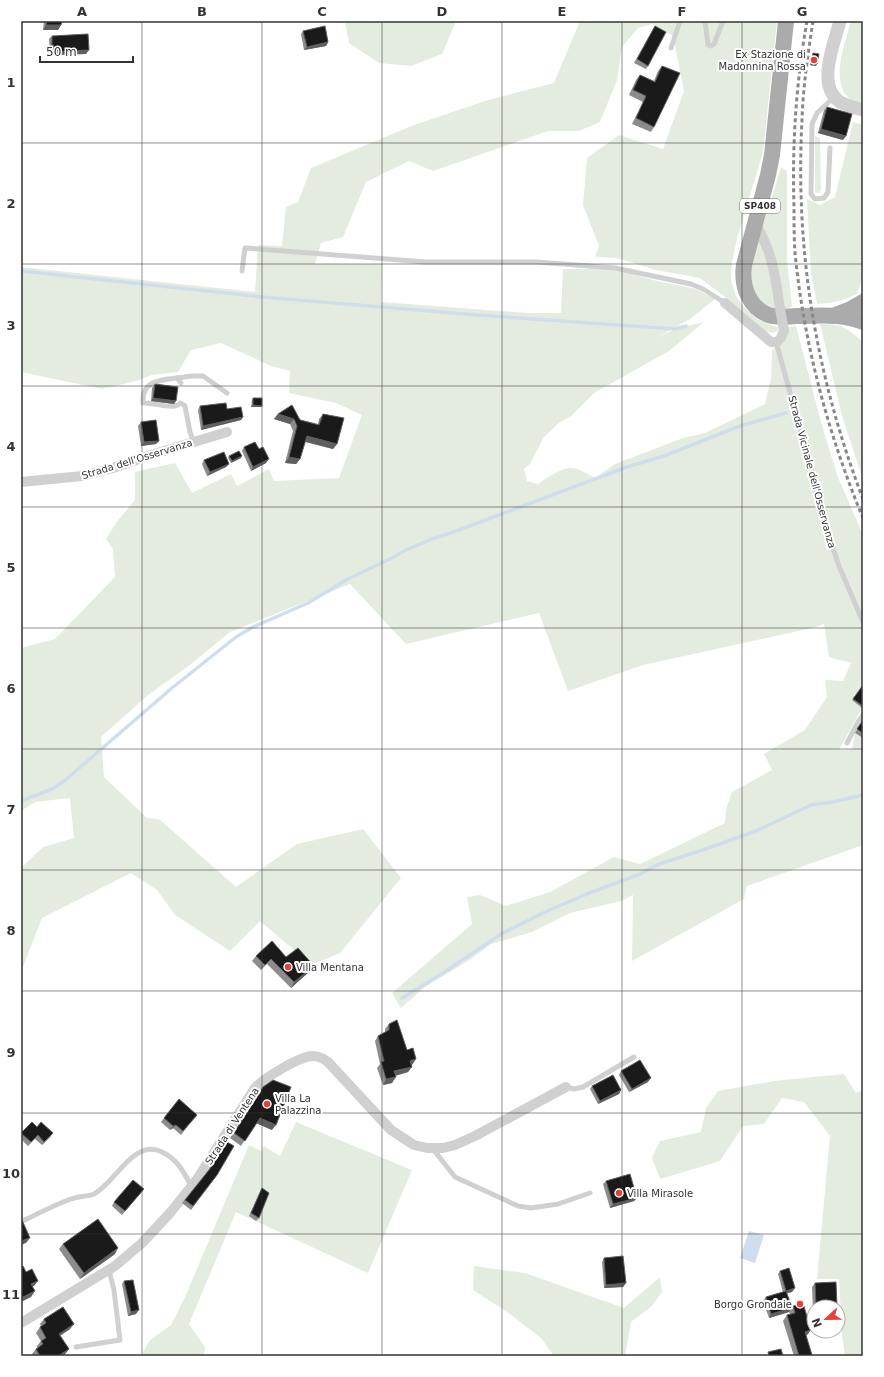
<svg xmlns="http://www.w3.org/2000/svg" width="884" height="1377" font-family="'DejaVu Sans',sans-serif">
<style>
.green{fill:#e4ecdf}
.water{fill:#cfdeee}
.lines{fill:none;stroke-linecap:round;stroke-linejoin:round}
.stream{stroke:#cfdeee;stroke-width:3.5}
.service{stroke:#d0d0d0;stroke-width:5}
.minor{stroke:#d0d0d0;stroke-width:10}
.tertiary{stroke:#d0d0d0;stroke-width:13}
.primary{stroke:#ababab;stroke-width:16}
.rail{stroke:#888;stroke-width:3;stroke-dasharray:4 3;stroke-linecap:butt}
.minor-bridge{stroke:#d0d0d0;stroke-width:10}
.wall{fill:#8c8c8c}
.shaded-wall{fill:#5f5f5f}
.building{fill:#1a1a1a;stroke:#5f5f5f}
.grid{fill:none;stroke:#333;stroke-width:1;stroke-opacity:0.55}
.poi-dot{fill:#e5413a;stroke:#fff;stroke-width:1.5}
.labels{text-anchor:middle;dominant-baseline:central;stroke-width:4;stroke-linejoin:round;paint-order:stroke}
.shield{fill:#fff;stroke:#707070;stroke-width:1}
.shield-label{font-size:9px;font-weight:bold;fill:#333}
.poi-label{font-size:10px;fill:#333;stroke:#fff;text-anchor:start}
.street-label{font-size:10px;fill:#333;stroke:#fff}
.neatline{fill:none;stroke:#333;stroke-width:1.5}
.grid-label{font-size:13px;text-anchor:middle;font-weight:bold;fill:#333}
</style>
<rect width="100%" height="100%" fill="#fff"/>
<g class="green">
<polygon points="345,21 456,21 442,54 411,66 379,63 349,43"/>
<path d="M580,21h197l-14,131 -26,87 -5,23 -1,19 5,15 8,11 13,12 16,7 6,1 -2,4 -4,2 -9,-2 -8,-8 -31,-26 -25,-19 -44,-8 -39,-12 -22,-1 4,-11 -16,-41 4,-47 32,-23 44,14 21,-58 -11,-55 -21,-12 -14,4 -16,19 -5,33 -17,42 -21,9h-31l-115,40 -24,-10 -43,21 -23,55 -22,6 -6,21h67l-1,38 147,11h33l2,-44h52l38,11 43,9 19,10 -25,20 -32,18 20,-9 26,-6 -35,29 -75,42 -23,23 -12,7 -15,14 -14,27 -6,5 3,12 11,3c7,-5 22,-15 31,-16 9,-1 18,6 26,10l20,-14 68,-26 22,-5 60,-29 6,-25 1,-29 13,-10 2,-13 9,-1 25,96 16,53 26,60v95h-1l1,3v55l-11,12 10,8 -23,42 13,-1 3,-16 8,5v107l-116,41 -3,13 -112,62 1,-66 -12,6 -51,12 -38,19 -41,12 -20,15 -46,28 -24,21 -9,-15 80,-69 -5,-27 13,-2 26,11 44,-14 64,-35 26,7 85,-41 1,-14 6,-17 40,-22 -8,-16 41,-24 22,-33 -2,-17 18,1 8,-18 -22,-6 -5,-33 -12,4 -169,37 -75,26 -29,-78 -133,31 -56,-60 -120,48 -44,36 -38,27 -47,42 3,40 43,41 12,1 77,68 61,-43 66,-15 38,49 -61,75 -28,12 -52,-44 -30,30 -55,-36 -18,-25 -26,-17 -89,45 -19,49 -2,1v-100l22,-21 31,-9 -4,-40 -35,4 -14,9v-163l34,-9 60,-62 -2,-28 -7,-10 10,-16 19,-23v-28l40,-9 17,30 39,-19 6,12 32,-17 5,12 65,-3 23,-63 -26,-12 -47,-10 1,-22 -19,-5 -50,-23 -30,7 -13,22 -26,3 -16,6 -34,8 -81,-17v-105l234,25 3,-47 24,1 4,-39 12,-5 13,-34 103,-43 74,-25 66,-17z"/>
<path d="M851,21h12v82c-4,-1 -9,-1 -12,-3 -22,-17 -6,-57 0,-79z"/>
<path d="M853,122l10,3v151l-6,18c-15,7 -24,9 -40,10l-6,-31 -4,-74 13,6 15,-8z"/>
<polygon points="815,136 820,138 821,190 819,193 817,193 815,191"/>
<polygon points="781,167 787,171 787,260 792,307 784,309 762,229 762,222 771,201"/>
<polygon points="758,239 767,255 776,309 772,308 757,300 749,277"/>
<path d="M820,324c23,0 26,3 43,18v137l-21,-63z"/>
<polygon points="844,1074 856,1093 863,1090 863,1356 845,1356 842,1335 839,1279 817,1279 830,1136 804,1102 782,1098 764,1124 743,1126 720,1161 660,1179 652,1158 660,1141 701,1132 706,1108 718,1091 774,1081"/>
<polygon points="296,1122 412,1170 368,1273 236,1212 189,1324 205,1347 204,1356 143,1356 143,1352 150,1340 171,1325 186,1295 249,1145 261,1151 264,1146 280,1156"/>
<polygon points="474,1266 525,1273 624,1308 660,1277 662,1292 652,1306 631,1322 625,1356 554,1356 541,1338 510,1314 473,1290"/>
</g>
<polygon class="water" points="749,1231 764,1235 755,1263 740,1258"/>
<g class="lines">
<g class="stream">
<polyline points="21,271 262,297 477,315 675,329 686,326"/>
<polyline points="21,801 52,789 63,782 172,688 236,637 253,627 308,603 348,579 394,557 406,550 432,539 459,530 627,467 664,456 740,426 786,413"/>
<polyline points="402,998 443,973 501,934 545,912 587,894 640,874 659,864 697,852 756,831 811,805 833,802 863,795"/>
</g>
<g class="service">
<polyline points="705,21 708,45 711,46 714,44 723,21"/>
<polyline points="671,48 680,21"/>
<polyline points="830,148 828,192 824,198 815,199 811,194 812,124 817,113 833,98"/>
<polyline points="242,271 245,248 426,262 537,262 615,268 691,284 703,289 725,303"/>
<polyline points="776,342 811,468 818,500 826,528 839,566 863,622"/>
<polyline points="177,378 192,376 203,376 227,393"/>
<path d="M181,383l-4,-5c-17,2 -36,3 -34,25 13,-1 28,8 38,0l4,3 5,26 4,10"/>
<polyline points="847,743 858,722 863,715"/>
<polyline points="566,1087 574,1089 583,1087 634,1057"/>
<polyline points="433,1149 455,1177 518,1206 531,1208 558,1204 590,1193"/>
<path d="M21,1222c16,-8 33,-17 50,-23 7,-3 16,-2 23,-5 22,-12 40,-56 68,-42 15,7 22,20 29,34"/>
<polyline points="76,1347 120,1340 114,1290 109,1270"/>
</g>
<g class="minor">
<path d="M755,223c18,30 20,52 25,86"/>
<path d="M725,303l46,39c8,2 11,-5 13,-12"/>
<polyline points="21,482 82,476 113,468 154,454 227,432"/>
<path d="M21,1323l94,-57 27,-23 28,-30 28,-35 57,-90c9,-10 45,-32 58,-32 6,0 11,3 15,6l63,68 23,15 13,3h16l12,-3 20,-9 91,-49"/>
</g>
<path class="tertiary" d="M840,21c-6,23 -24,65 0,81 7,4 15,6 23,8"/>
<g class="primary">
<path d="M786,21l-14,134 -4,20 -24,90c-3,21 5,45 28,51 8,1 16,1 25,0 22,0 45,-3 66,6"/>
<polyline points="833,316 851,309 863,302"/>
</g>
<g class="rail">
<path d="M807,21c-11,62 -15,124 -13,186 0,15 0,31 1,46 9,91 33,181 68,265"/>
<path d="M813,21c-5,33 -10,66 -11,99 -7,132 14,256 61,379"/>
</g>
<polyline class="minor-bridge" points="780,309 784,330"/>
</g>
<g class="wall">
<polygon points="44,21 62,21 58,30 43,30"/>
<polygon points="655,26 648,66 646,69 634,63"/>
<polygon points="303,31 328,42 326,46 304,50 301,34"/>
<polygon points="52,36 86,54 50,55 49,39"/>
<polygon points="813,53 816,66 810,65 812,55"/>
<polygon points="662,66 654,127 651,132 632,124 643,102 629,95 636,80 640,75 654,81 658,71"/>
<polygon points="827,107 843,140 818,133 824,110"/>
<polygon points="155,384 174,404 151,401 152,388"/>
<polygon points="253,398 262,406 261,407 251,407 252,400"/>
<polygon points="200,406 227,409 243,417 241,420 201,430 198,410"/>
<polygon points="278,414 318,424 319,419 323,414 337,444 333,449 305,442 300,459 296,464 285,463 293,431 290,424 274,419"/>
<polygon points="141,422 159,441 156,444 141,446 138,426"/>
<polygon points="244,447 259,449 266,463 251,471 242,451"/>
<polygon points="229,456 241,458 231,463 228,458"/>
<polygon points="204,460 229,464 226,467 207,476 202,464"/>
<polygon points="863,685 863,706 862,708 852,700"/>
<polygon points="863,720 863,738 855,733"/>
<polygon points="256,956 286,957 310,971 291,988 267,964 261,970 252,961"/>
<polygon points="389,1024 407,1050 412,1065 408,1072 395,1076 392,1083 383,1085 377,1068 380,1064 375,1041 378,1036 385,1032 385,1029"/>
<polygon points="621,1071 648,1082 629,1092 619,1075"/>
<polygon points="592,1086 621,1090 619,1094 598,1104 590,1089"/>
<polygon points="259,1092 272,1130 256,1123 241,1146 230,1138"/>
<polygon points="164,1118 194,1118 181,1135 173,1128 170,1130 161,1122"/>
<polygon points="37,1127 53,1133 50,1137 42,1145 35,1139 28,1146 21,1139 21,1133"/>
<polygon points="208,1171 217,1175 191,1210 182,1203"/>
<polygon points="606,1181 637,1198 634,1201 610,1208 603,1184"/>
<polygon points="262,1188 259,1218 256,1221 249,1216 260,1192"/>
<polygon points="144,1189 122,1215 112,1206 114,1202"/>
<polygon points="63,1244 115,1254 80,1279 59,1249"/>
<polygon points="604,1258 626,1283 623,1287 604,1288 602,1262"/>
<polygon points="780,1271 795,1288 792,1292 787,1293 792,1308 789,1312 769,1318 763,1301 766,1297 783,1292 778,1274"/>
<polygon points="124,1281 136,1314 128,1316 122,1284"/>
<polygon points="815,1283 836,1307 814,1307 814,1311 813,1311 812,1287"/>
<polygon points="793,1306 807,1335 806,1335 812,1356 794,1356 783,1321 787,1315 790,1314 789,1312"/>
<polygon points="44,1319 70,1329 60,1336 69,1349 65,1354 63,1356 33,1356 32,1354 36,1349 38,1348 37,1346 41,1341 36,1333 40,1327 41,1326 40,1324"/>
</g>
<g class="shaded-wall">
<polygon points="46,25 61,25 58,30 43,30"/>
<polygon points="328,42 326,46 304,50 307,47"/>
<polygon points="89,50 86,54 50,55 52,52"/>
<polygon points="812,63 817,64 816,66 810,65"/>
<polygon points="821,129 846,136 843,140 818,133"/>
<polygon points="153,398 176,401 174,404 151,401"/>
<polygon points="253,405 262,406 261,407 251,407"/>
<polygon points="278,414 294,419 290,424 274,419"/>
<polygon points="243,417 241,420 201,430 203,426"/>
<polygon points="307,436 337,444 333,449 303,441"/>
<polygon points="159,441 156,444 141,446 144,442"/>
<polygon points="242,456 241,458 231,463 232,461"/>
<polygon points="289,457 300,459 296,464 285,463"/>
<polygon points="269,459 266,463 251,471 253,467"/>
<polygon points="229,464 226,467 207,476 210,472"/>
<polygon points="314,966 310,971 291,988 294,982"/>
<polygon points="416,1059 412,1065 406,1067 410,1061"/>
<polygon points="412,1067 408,1072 391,1077 394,1071"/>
<polygon points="396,1077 392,1083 383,1085 386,1079"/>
<polygon points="651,1078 648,1082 629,1092 632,1089"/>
<polygon points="621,1090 619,1094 598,1104 600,1101"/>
<polygon points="260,1118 276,1125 272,1130 256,1123"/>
<polygon points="176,1125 173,1128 170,1130 173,1126"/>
<polygon points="53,1133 50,1137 42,1145 44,1142"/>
<polygon points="637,1198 634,1201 610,1208 613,1204"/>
<polygon points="30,1238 26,1243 21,1245 21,1241"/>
<polygon points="118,1248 115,1254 80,1279 84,1273"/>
<polygon points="38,1281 34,1286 27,1289 31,1284"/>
<polygon points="626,1283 623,1287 604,1288 606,1285"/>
<polygon points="795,1288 792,1292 784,1294 786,1291"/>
<polygon points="35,1291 31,1297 21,1302 21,1298"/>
<polygon points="792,1308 789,1312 769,1318 771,1314"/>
<polygon points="139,1310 136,1314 128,1316 131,1312"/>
<polygon points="74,1324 70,1329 55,1339 59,1334"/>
<polygon points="811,1330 807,1335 801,1337 805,1332"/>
<polygon points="69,1349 65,1354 63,1356 58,1356"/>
</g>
<g class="building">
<polygon points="47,21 62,21 61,25 46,25"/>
<polygon points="325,26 328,42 307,47 303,31"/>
<polygon points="655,26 666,32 648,66 637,59"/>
<polygon points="88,34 89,50 52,52 52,36"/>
<polygon points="813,53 819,54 817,64 812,63"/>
<polygon points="662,66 680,73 654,127 636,118 646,96 633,90 640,75 655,82"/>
<polygon points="827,107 852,114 846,136 821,129"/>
<polygon points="155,384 178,387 176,401 153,398"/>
<polygon points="253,398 262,398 262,406 253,405"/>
<polygon points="226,403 227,409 241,407 243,417 203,426 200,406"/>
<polygon points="292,405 300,420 319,425 323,414 344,418 337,444 307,436 300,459 289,457 297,426 294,419 278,414"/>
<polygon points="156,420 159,441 144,442 141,422"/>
<polygon points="255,442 259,449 263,447 269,459 253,467 244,447"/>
<polygon points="239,451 242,456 232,461 229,456"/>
<polygon points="224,452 229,464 210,472 204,460"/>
<polygon points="863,685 863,706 853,699"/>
<polygon points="863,720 863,733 857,729"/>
<polygon points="272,941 286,957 298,948 314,966 294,982 271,959 265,965 256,956"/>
<polygon points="397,1020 407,1050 413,1048 416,1059 410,1061 412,1067 394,1071 396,1077 386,1079 381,1062 384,1061 378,1036 389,1030 389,1024"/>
<polygon points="640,1060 651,1078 632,1089 621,1071"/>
<polygon points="613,1075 621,1090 600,1101 592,1086"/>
<polygon points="273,1080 291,1087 276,1125 260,1118 245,1141 234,1133 263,1087"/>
<polygon points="179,1099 197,1115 183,1131 176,1125 173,1126 164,1118"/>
<polygon points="32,1122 37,1127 41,1122 53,1133 44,1142 38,1135 31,1142 21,1133"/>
<polygon points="227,1142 234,1146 217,1175 193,1206 185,1200 209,1170"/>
<polygon points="630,1174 637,1198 613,1204 606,1181"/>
<polygon points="133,1180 144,1189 125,1211 114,1202"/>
<polygon points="262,1188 269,1193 259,1218 251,1213"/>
<polygon points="98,1219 118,1248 84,1273 63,1244"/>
<polygon points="22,1220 30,1238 21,1241 21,1221"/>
<polygon points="623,1256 626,1283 606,1285 604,1258"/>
<polygon points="23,1266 26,1272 32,1269 38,1281 31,1284 35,1291 21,1298 21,1267"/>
<polygon points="789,1268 795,1288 786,1291 780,1271"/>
<polygon points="133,1280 139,1310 131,1312 124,1281"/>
<polygon points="836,1282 837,1306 816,1307 815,1283"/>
<polygon points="786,1291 792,1308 771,1314 766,1297"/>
<polygon points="803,1303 811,1330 805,1332 812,1355 810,1356 799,1356 787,1315 795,1313 793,1306"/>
<polygon points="63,1307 74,1324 59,1334 69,1349 58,1356 40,1356 36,1349 43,1344 41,1341 46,1338 40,1327 46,1323 44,1319"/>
<polygon points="781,1349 783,1356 769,1356 768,1352"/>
</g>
<path class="grid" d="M142,21v1335M262,21v1335M382,21v1335M502,21v1335M622,21v1335M742,21v1335M21,143h842M21,264h842M21,386h842M21,507h842M21,628h842M21,749h842M21,870h842M21,991h842M21,1113h842M21,1234h842"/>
<g class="poi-dot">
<circle cx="814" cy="60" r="4"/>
<circle cx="288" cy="967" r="4"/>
<circle cx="267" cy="1104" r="4"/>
<circle cx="619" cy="1193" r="4"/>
<circle cx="800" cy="1304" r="4"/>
</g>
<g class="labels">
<rect class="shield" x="740" y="199" width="40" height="14" rx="3"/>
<g class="shield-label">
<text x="760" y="206">SP408</text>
</g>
<g class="poi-label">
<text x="806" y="54" text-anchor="end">Ex Stazione di<tspan x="806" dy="12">Madonnina Rossa</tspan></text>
<text x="296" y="967">Villa Mentana</text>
<text x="275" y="1098">Villa La<tspan x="275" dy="12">Palazzina</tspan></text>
<text x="627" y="1193">Villa Mirasole</text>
<text x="792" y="1304" text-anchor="end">Borgo Grondaie</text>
</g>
<g class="street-label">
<text transform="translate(137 459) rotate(-17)">Strada dell'Osservanza</text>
<text transform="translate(812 472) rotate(75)">Strada Vicinale dell'Osservanza</text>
<text transform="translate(232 1126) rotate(-57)">Strada di Ventena</text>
</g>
</g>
<rect width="884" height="1377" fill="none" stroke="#ffffff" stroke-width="44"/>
<g transform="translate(826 1319) rotate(248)"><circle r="19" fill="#ffffff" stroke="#adadad"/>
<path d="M0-3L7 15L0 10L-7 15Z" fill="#e5413a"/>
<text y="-6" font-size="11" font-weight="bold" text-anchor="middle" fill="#333333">N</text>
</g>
<path d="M40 56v6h93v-6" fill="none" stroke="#333333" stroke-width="2"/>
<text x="46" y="56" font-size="12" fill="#333333" stroke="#ffffff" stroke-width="3" paint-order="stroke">50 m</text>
<rect x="22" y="22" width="840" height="1333" class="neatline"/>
<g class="grid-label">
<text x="82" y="16">A</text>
<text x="202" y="16">B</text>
<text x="322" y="16">C</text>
<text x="442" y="16">D</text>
<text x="562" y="16">E</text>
<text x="682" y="16">F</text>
<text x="802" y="16">G</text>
<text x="11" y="87">1</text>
<text x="11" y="208">2</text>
<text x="11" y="330">3</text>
<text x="11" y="451">4</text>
<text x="11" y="572">5</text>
<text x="11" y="693">6</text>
<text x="11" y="814">7</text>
<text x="11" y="935">8</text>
<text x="11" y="1057">9</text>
<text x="11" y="1178">10</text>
<text x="11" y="1299">11</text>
</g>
</svg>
